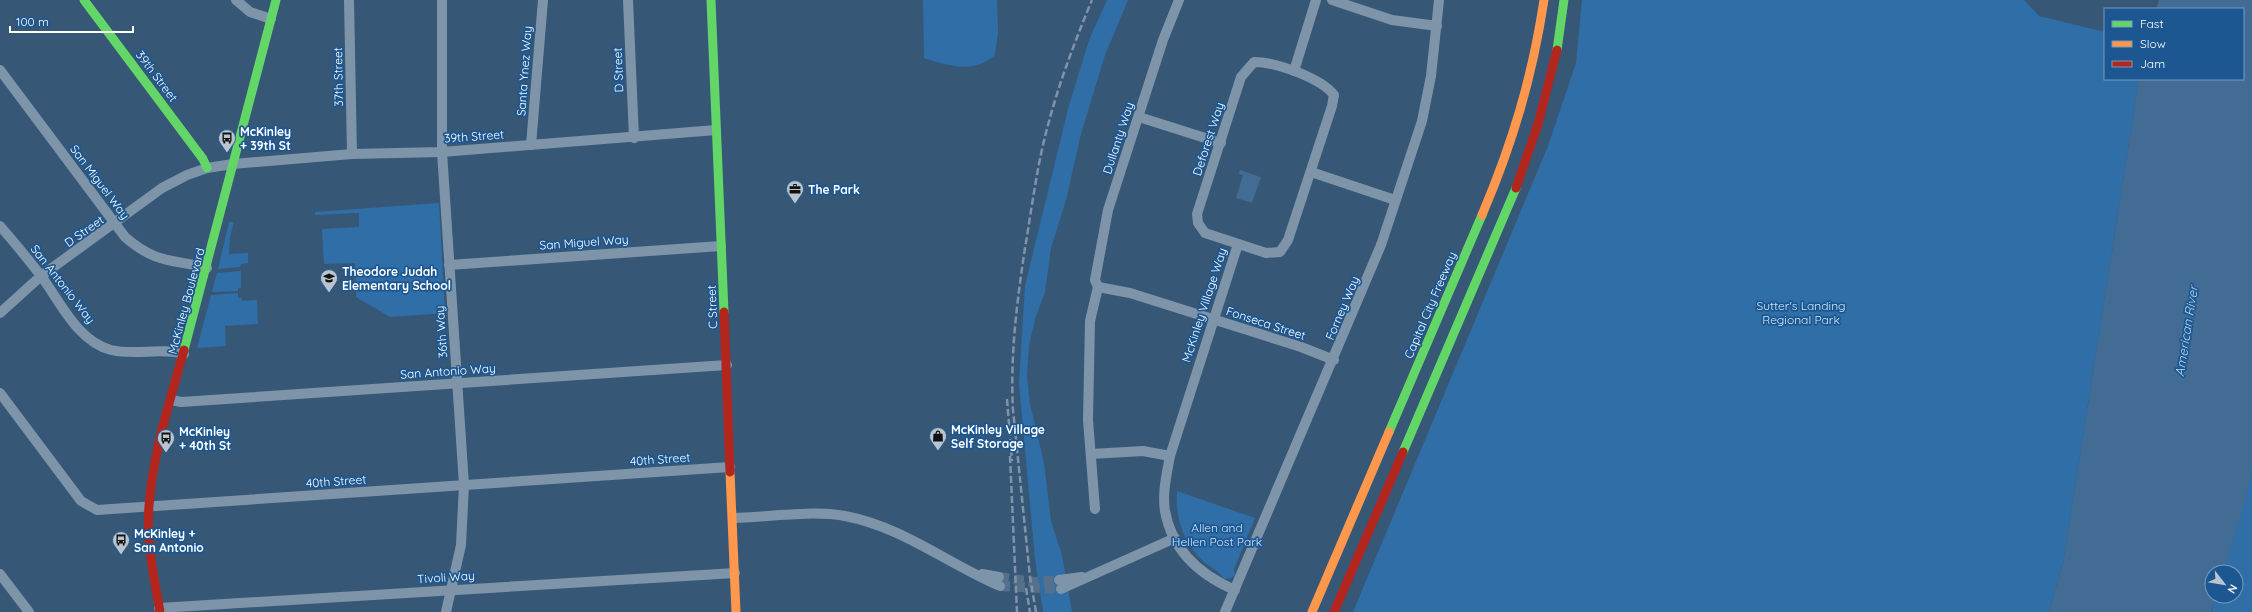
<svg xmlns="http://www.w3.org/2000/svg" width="2252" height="612" font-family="Quicksand,sans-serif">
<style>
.green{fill:#306ea7}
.water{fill:#436c94}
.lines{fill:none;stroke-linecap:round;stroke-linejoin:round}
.street-tunnel{stroke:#55708b;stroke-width:10;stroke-dasharray:10 5;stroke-linecap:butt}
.street{stroke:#7e94a9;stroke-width:10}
.fast{stroke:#63d668;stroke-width:9}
.slow{stroke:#ff974d;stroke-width:9}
.jam{stroke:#b3261e;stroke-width:9}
.rail{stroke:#7f93a9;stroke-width:2.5;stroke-dasharray:7 3;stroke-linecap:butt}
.labels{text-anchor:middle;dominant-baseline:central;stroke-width:3.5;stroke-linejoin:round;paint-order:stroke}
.street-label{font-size:12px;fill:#fff;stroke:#1c5791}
.poi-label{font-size:12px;font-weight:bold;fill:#fff;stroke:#1c5791;text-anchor:start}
.park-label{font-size:12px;fill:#d1e7fa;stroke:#1c5791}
.water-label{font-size:13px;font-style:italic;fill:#b8d8f5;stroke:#1c5791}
</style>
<rect width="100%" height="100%" fill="#375776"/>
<g class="green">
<path d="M923,0h74l1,32 -3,23c-22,19 -46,11 -71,3z"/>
<polygon points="1107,0 1128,0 1105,55 1081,134 1066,200 1051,248 1045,292 1035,319 1029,346 1027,375 1030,404 1044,463 1051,521 1062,555 1072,612 1043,612 1035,559 1019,383 1025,286 1068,109 1089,40"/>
<polygon points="1582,0 2024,0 2039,16 2105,32 2105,79 2139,79 2063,564 2049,612 1353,612 1548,146 1576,63"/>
<polygon points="439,203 445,313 390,317 356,297 355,263 324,264 322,229 359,227 359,213 315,215 315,212"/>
<polygon points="229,222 234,222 230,237 229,254 248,253 248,263 241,264 240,267 218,269"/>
<polygon points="241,271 241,288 238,288 238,291 212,292 217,273"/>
<polygon points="238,293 238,298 242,298 242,301 257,300 258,324 225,326 226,346 197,348 211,295"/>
<polygon points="2252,434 2252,612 2212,612 2215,596 2236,596 2236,572 2221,572"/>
<path d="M1177,491l78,27 -21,51 1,6 -4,3 -7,1c-5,-8 -14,-12 -21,-18 -20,-18 -28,-44 -26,-70z"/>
</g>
<g class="water">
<polygon points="2159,0 2252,0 2252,468 2245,501 2223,572 2212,572 2212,596 2216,596 2211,612 2049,612 2063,564 2139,79 2243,79 2243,9 2156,9"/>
<polygon points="1240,170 1261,177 1252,203 1236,198 1243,175 1239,174"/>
</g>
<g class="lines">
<g class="street-tunnel">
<polyline points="999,577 1034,582 1059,580"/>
<polyline points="1000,586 1061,589"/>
</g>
<g class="street">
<polyline points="236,0 250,12 271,19"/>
<polyline points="349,0 352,154"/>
<polyline points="442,0 442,152 464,485 461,545 446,612"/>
<polyline points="628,0 634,138"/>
<polyline points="1179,0 1163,40 1108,210 1095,280 1098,287 1130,293 1301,347 1334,360"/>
<polyline points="1332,0 1392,20 1437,26"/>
<path d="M1254,62c22,0 67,16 80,33l-2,11 -44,134 -8,12 -14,1 -61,-20 -7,-10 -1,-9 44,-137z"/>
<path d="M0,70l125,167c31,27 47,22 82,31"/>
<polyline points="1294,71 1316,0"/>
<polyline points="1139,117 1221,143"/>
<polyline points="531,145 543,0"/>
<polyline points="1311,172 1395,200"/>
<path d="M0,226c14,16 28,33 41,50 19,25 36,65 70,74 25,6 50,-3 73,4"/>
<polyline points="449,265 721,246"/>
<polyline points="0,313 41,276 162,188 187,175 207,168 233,164 352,154 442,152 716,130"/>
<polyline points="0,393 81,501 97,510 730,467"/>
<polyline points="172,400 181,402 727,365"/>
<polyline points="1091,454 1143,451 1170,456"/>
<polyline points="1095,509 1088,420 1090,321 1098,287"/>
<path d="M733,518c36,-1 77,-8 112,-2 58,11 103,48 155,70"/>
<polyline points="0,574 29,612"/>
<polyline points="982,574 999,577"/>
<polyline points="1059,580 1082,577"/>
<polyline points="1061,589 1175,538"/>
<path d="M1235,590c-35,-15 -63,-40 -70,-79 -3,-18 2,-38 5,-55l68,-212"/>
<polyline points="159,608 735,573"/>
<polyline points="1225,612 1381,245 1422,121 1431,76 1439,0"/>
</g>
<g class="fast">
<polyline points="84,0 203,159 207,168"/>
<polyline points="711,0 724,312"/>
<polyline points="1557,50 1564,0"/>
<polyline points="184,350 276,0"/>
<polyline points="1389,432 1482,215"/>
<polyline points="1403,452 1516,188"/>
</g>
<g class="slow">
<path d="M1482,215c31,-73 50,-137 62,-215"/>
<polyline points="730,472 736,612"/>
<polyline points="1312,612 1389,432"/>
</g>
<g class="jam">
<polyline points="1516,188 1538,124 1557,50"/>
<polyline points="724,312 730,472"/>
<path d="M160,612c-6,-35 -14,-70 -11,-106 4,-54 21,-105 35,-156"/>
<polyline points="1334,612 1403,452"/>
</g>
<g class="rail">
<polyline points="1007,399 1012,461"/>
<polyline points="1010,456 1017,612"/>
<polyline points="1026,588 1030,612"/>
<path d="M1036,612l-6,-35 -17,-167c-3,-54 4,-109 12,-162 7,-41 12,-83 23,-123 11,-42 27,-84 44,-125"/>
</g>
</g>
<defs>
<g id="bus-pin" transform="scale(0.9)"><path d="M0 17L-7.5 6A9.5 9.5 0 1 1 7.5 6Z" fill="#b9c4cf" stroke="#1c5791"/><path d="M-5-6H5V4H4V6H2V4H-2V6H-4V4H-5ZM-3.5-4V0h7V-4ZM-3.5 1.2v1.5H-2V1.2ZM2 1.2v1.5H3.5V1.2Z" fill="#111"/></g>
<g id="office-pin" transform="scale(0.9)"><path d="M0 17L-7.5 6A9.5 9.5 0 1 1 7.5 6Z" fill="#b9c4cf" stroke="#1c5791"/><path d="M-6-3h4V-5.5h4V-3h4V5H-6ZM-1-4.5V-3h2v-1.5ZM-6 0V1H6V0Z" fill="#111"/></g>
<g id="school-pin" transform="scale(0.9)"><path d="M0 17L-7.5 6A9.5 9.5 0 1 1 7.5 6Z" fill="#b9c4cf" stroke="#1c5791"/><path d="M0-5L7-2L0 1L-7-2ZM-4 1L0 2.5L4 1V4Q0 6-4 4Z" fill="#111"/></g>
<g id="shop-pin" transform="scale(0.9)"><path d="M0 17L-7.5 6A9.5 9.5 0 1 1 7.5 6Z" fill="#b9c4cf" stroke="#1c5791"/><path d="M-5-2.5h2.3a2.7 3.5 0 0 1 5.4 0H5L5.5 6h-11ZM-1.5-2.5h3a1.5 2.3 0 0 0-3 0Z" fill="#111"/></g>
</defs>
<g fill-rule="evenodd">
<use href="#bus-pin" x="227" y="138"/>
<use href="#office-pin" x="795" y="189"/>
<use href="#school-pin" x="329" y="278"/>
<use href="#shop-pin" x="938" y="436"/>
<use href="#bus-pin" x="166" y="438"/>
<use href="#bus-pin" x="121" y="540"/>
</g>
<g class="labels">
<g class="street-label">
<text transform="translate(618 70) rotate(-92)">D Street</text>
<text transform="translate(524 71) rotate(-86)">Santa Ynez Way</text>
<text transform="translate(157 76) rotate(53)">39th Street</text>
<text transform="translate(338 77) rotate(-91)">37th Street</text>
<text transform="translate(474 136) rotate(-4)">39th Street</text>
<text transform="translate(1118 138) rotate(-72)">Dullanty Way</text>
<text transform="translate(1208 139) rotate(-72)">Deforest Way</text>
<text transform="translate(100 182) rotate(53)">San Miguel Way</text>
<text transform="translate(84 231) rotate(-35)">D Street</text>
<text transform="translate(584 242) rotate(-4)">San Miguel Way</text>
<text transform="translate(63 284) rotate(52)">San Antonio Way</text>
<text transform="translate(186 301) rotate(-75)">McKinley Boulevard</text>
<text transform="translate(1204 305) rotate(-72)">McKinley Village Way</text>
<text transform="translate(1430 305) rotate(-67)">Capital City Freeway</text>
<text transform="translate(712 307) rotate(-92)">C Street</text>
<text transform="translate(1342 308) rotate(-67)">Forney Way</text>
<text transform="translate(1266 323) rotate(18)">Fonseca Street</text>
<text transform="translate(441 332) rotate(-94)">36th Way</text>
<text transform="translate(448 371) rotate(-4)">San Antonio Way</text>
<text transform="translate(660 459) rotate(-4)">40th Street</text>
<text transform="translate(336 481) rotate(-4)">40th Street</text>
<text transform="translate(446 577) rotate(-4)">Tivoli Way</text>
</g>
<g class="poi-label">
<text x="240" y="131">McKinley<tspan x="240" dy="14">+ 39th St</tspan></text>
<text x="808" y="189">The Park</text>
<text x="342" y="271">Theodore Judah<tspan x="342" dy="14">Elementary School</tspan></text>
<text x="951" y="429">McKinley Village<tspan x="951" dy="14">Self Storage</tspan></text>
<text x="179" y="431">McKinley<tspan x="179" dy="14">+ 40th St</tspan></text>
<text x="134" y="533">McKinley +<tspan x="134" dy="14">San Antonio</tspan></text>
</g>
<g class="park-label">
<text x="1801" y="305">Sutter's Landing<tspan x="1801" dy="14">Regional Park</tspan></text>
<text x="1217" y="527">Allen and<tspan x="1217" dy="14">Hellen Post Park</tspan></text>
</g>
<g class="water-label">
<text transform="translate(2186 331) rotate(-81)">American River</text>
</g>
</g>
<rect x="2104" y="8" width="140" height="72" fill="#1c5791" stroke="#779abd"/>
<rect x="2112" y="21" width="20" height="6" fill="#63d668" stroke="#779abd"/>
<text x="2140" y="28" font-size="12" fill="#ffffff">Fast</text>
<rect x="2112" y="41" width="20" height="6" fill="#ff974d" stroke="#779abd"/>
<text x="2140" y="48" font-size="12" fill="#ffffff">Slow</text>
<rect x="2112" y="61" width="20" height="6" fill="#b3261e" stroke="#779abd"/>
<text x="2140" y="68" font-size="12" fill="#ffffff">Jam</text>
<g transform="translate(2224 584) rotate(121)"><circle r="19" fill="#1c5791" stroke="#779abd"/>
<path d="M0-3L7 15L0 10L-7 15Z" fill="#b9c4cf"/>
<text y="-6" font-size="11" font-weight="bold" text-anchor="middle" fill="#ffffff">N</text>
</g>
<path d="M10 26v6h123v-6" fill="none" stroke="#ffffff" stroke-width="2"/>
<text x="16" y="26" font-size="12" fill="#ffffff" stroke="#1c5791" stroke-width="3" paint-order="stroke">100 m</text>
</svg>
